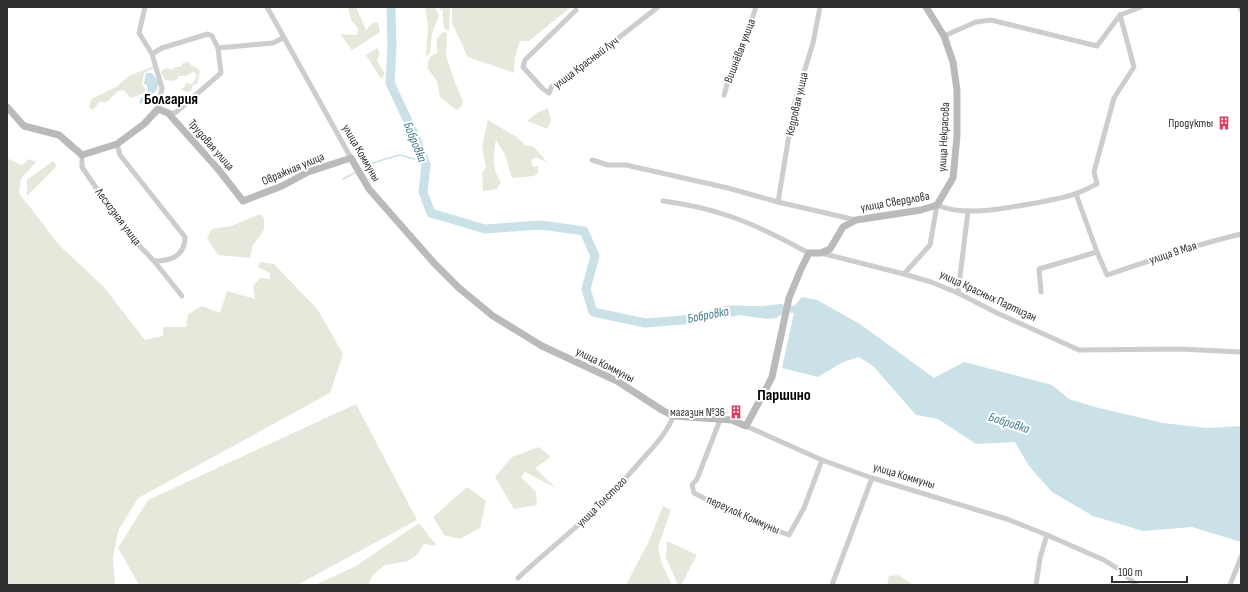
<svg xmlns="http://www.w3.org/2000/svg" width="1248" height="592" font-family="'Sofia Sans Condensed',sans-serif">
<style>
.green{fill:#e5e9dc}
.water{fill:#cae1e8}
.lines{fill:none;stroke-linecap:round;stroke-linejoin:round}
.stream{stroke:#cae1e8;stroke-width:1.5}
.river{stroke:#cae1e8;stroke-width:9}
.street{stroke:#cdcdcd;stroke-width:5}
.secondary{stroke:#bababa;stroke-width:7}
.labels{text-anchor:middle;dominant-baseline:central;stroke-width:4;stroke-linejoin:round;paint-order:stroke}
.street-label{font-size:12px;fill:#303030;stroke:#fff}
.poi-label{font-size:12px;fill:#303030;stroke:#fff;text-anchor:end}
.water-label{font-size:13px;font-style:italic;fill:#437c8d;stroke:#fff}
.district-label{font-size:16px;font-weight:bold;fill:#000;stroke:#fff}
</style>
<rect width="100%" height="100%" fill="#fff"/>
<g class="green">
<polygon points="348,7 356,7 366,30 373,22 378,23 380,32 352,50 340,34 357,35 358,28 351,20"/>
<polygon points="425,7 435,7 439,15 432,34 430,53 426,57 428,26"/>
<polygon points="439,7 450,7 449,31 444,28 442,8 440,11"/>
<polygon points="452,7 571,7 529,41 520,41 515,57 514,73 468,57 452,23"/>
<path d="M443,32l4,1 -1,23 10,29 7,16 -2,6 -5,3 -16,-13 -3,-16 -9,-12c0,-8 0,-13 9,-16v-15z"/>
<polygon points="377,48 380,53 377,60 385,74 381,79 366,55"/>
<polygon points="189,62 192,66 196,67 200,71 197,84 193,85 191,91 187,92 182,90 182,88 184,88 186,83 192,84 195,80 197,74 193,72 186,76 178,76 178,79 172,81 165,80 161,73 162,70 168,68 173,70 174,67 180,67 183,63"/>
<polygon points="155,66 154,68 144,73 142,84 145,89 144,93 131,98 123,90 118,91 107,102 99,102 93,110 89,108 91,99 116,87 130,75"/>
<polygon points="548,108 551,121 547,129 527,121 537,113"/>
<path d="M488,120l29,17 8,8 9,2 14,16 -12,-6 -5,3 2,7 5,-1v7l-4,3 -22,2 -7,-23 -9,-15c-3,13 -4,30 5,42l-4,7 -14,2 -1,-19 4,-4 -4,-22z"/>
<polygon points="9,159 22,165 29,159 36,162 21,179 19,193 60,246 103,286 145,340 163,336 163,327 186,327 188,314 202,306 220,313 227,291 255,299 253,286 260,278 270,279 270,273 258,267 260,262 274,264 318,310 343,354 330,393 138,498 118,531 113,558 115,585 7,585 7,161"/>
<polygon points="53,161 57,166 27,196 27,180"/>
<polygon points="260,214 264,218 264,230 253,245 250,258 218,255 207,238 212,229 231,226"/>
<polygon points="356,404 417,520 297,585 139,585 118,548 148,500"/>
<polygon points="539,447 551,457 535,468 556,488 525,472 521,477 536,492 537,505 514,509 495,477 512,457"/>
<polygon points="467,487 486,501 480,528 460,539 444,535 433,517"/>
<polygon points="663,506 671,510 658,547 662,564 672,585 626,585 649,541"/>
<polygon points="419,523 437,546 424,544 417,555 408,561 385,565 373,575 368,585 315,585 356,566"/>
<polygon points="667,541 697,555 681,585 678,585 666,558"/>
<polygon points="898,575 913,585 887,585 889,576"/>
</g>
<g class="water">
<path d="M146,73h6l7,9 -2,8c-6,4 -10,12 -17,14l-1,-2 2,-4 7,-4 -1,-8 -3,-3z"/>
<polygon points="802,297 817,300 860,324 934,378 964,362 1052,385 1069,399 1095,407 1163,423 1207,428 1241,426 1241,542 1192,527 1143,531 1093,516 1052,492 1029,466 1015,442 976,444 938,419 916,415 873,366 859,357 843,362 818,377 782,368 794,313 785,312 776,318 767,319 739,315 731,317 729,306 762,306 780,304 794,306"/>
</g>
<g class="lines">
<g class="stream">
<polyline points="365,166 385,159 400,155 414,159 423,157"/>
<polyline points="343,179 356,172"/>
</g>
<polyline class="river" points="391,7 392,48 390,83 416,138 426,165 423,192 431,213 485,229 541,225 584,231 595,256 586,289 593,312 645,323 694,319 729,310 741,310"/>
<g class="street">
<polyline points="145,7 139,33 152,54"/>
<polyline points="267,7 351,158"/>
<polyline points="1240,7 1241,10"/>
<polyline points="576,10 525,60 523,67 543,89 549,93 552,86 576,71 658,7"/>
<polyline points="1120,15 1141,7"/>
<polyline points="944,36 976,22 991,20 1097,46 1120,15"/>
<polyline points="724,95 734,61 748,31 756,7"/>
<polyline points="158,109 162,88 152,54 162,48 208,34 212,36 218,48"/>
<polyline points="168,113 175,113 221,73 218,48 273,43 283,38"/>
<path d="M82,155v12l23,34 26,36 23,24c17,0 31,-5 31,-24l-65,-82 -3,-11"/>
<polyline points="592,160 608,165 626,165 728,188 778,202 856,220"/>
<path d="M1076,194l21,58 10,23c44,-15 88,-30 134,-41"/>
<path d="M663,201c23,3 47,8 69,16 27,9 52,23 77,36"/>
<polyline points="778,202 794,105 813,43 820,7"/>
<polyline points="821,253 904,274 931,282 958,293 997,313 1079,350 1179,349 1241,352"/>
<polyline points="154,261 182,296"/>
<path d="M904,274l26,-29 7,-40c29,13 74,2 104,-3 12,-3 25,-4 36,-9 7,-2 13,-6 20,-9l-3,-12 20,-74 20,-31 -14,-52"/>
<polyline points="1041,292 1039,269 1097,252"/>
<polyline points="958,293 968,211"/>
<polyline points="720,420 697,479 692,485 694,493 743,518 789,535 804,508 822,460"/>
<polyline points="746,426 822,460 872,478 1007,519 1047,535 1104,560 1123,572 1136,585"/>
<path d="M518,578c31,-29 64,-54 93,-84 10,-10 19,-21 29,-32 12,-14 27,-28 33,-46"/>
<polyline points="832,585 872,478"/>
<polyline points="1036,585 1040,558 1047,535"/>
<polyline points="1230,585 1241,557"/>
</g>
<polyline class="secondary" points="7,107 24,126 59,135 82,155 117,144 144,124 158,109 168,113 218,169 243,201 282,186 308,172 351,158 369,189 434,263 459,288 493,316 542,346 617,381 662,410 673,416 732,420 746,426 766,389 772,377 789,298 801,269 809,253 821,253 830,249 843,227 856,220 921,210 937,205 953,178 957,136 957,90 953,62 944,36 926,7"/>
</g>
<defs>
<g id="building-bare" transform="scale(1.08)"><path d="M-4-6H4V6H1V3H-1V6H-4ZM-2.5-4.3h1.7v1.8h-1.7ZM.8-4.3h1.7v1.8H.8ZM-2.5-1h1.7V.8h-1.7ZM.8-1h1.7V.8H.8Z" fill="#d94163" stroke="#fff" stroke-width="2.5" paint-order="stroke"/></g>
</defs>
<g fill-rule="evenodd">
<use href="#building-bare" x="1224" y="123"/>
<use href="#building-bare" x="736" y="412"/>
</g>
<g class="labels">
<g class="street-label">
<text transform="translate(740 51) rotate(-69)">Вишнёвая улица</text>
<text transform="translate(586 63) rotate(-37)">улица Красный Луч</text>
<text transform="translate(797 104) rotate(-77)">Кедровая улица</text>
<text transform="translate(944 137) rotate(-87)">улица Некрасова</text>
<text transform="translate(211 145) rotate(49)">Трудовая улица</text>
<text transform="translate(361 153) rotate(60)">улица Коммуны</text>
<text transform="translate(293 169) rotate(-23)">Овражная улица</text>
<text transform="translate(895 202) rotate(-10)">улица Свердлова</text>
<text transform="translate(118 217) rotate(53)">Лесхозная улица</text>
<text transform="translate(1173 253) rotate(-18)">улица 9 Мая</text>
<text transform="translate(988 296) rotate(25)">улица Красных Партизан</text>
<text transform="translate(605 365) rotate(27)">улица Коммуны</text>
<text transform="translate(904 476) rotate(17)">улица Коммуны</text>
<text transform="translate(602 502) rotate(-45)">улица Толстого</text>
<text transform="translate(743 515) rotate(24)">переулок Коммуны</text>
</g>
<g class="poi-label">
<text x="1213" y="123">Продукты</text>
<text x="725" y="412">магазин №36</text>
</g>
<g class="water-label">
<text transform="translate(415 142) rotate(68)">Бобровка</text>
<text transform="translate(708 315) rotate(-11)">Бобровка</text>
<text transform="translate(1009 423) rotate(18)">Бобровка</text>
</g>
<g class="district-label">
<text x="171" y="99">Болгария</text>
<text x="784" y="395">Паршино</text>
</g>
</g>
<rect width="1248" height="592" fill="none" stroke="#303030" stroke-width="16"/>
<path d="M1112 576v6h75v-6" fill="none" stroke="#303030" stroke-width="2"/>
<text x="1118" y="576" font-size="12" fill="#303030" stroke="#ffffff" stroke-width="3" paint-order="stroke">100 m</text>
</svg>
